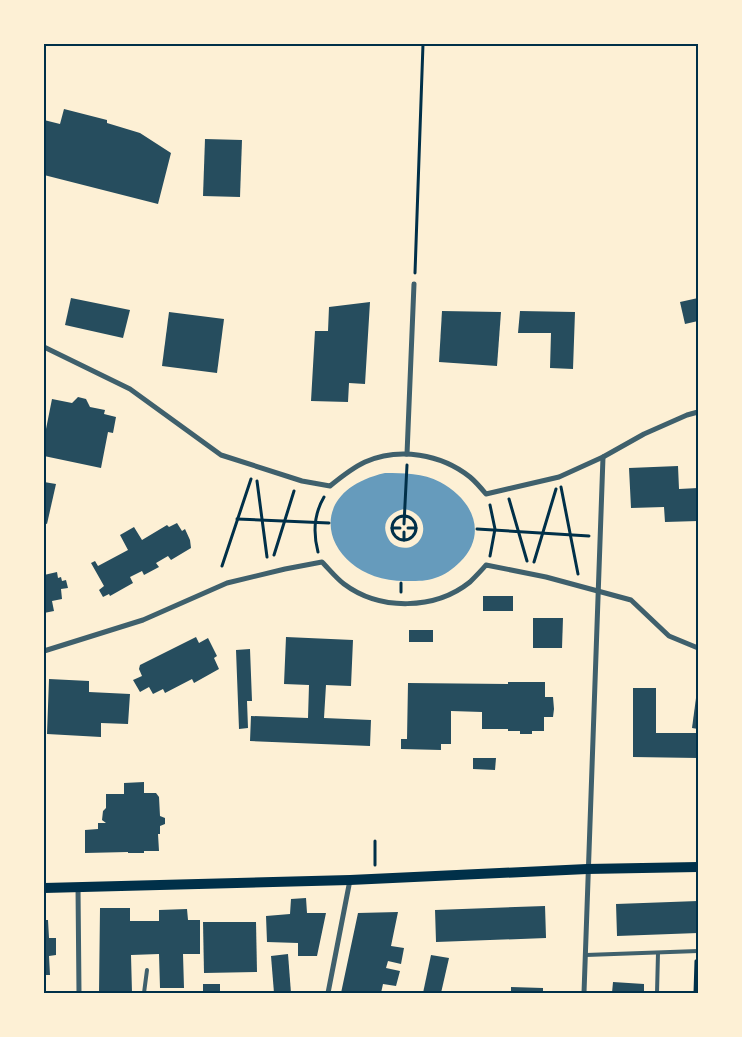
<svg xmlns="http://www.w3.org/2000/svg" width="742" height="1037" font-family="'Varela Round',sans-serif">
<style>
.water{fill:#669bbc;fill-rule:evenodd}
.building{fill:#264d5e}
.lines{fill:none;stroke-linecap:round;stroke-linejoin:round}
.path{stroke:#003049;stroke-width:3}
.service{stroke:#3f606c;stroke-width:4}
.minor{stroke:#3f606c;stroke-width:5}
.secondary{stroke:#003049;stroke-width:10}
.neatline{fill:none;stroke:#003049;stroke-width:2}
</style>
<rect width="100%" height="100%" fill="#fdf0d5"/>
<path class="water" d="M385,473c19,0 38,0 55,9 32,17 49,51 20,80 -7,7 -15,13 -25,16 -8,3 -17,3 -26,3 -80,3 -116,-87 -24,-108zM404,509c31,5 21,45 -5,38 -7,-2 -11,-7 -13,-14 -4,-13 7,-22 18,-24z"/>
<g class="building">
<polygon points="64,109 107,120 107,123 140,133 171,153 158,204 44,175 44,120 60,124"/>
<polygon points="205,139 242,140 240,197 203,196"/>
<polygon points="71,298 130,310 123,338 65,325"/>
<polygon points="698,298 698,321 685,324 680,302"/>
<polygon points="370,302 365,384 349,383 348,402 311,401 315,331 328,331 329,307"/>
<polygon points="442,311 501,312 497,366 439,362"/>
<polygon points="520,311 575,312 573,369 550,368 551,333 518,333"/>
<polygon points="169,312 224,319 217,373 162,366"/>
<polygon points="78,397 86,399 90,407 105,410 104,414 116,417 113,433 108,432 101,468 44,456 44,439 52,399 72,403"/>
<polygon points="678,466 679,489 698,488 698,521 665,522 664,507 631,508 629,468"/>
<polygon points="44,482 56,484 47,524 44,523"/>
<polygon points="177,523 182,531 185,529 190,540 191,548 171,560 168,556 156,563 159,567 144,575 142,571 130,577 133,583 110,596 109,594 103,597 99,590 104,586 91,563 95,561 98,566 128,550 120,535 134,527 142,540 167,525 169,527"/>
<polygon points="57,572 58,578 61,577 62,581 66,580 68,588 61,589 62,599 52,601 54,611 44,613 44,575"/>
<rect x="483" y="596" width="30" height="15"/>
<polygon points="533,618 563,618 562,648 533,648"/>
<rect x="409" y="630" width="24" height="12"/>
<polygon points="196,637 199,643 208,638 217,656 214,658 219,669 194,683 192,679 165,693 163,689 153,694 149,687 140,692 133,680 142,676 139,669 140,665"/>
<polygon points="286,637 353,640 351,686 326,685 324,718 371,720 370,746 250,741 251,716 308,718 309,685 284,684"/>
<polygon points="250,649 252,701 247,701 248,728 239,729 236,650"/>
<polygon points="49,679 89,681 89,692 130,694 128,724 101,723 101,737 47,734"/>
<polygon points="508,682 545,682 545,697 553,697 554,709 553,717 544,717 544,731 532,731 532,734 520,734 520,731 508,731 508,729 482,729 482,712 451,711 451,744 441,744 441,750 401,749 401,739 407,739 408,683 508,684"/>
<polygon points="633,688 656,688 656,733 698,733 698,758 633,757"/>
<polygon points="696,698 698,698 698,729 692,728"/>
<polygon points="473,758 496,758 495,770 473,769"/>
<polygon points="144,782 144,793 156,793 159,797 160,816 165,818 165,824 160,826 160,834 158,834 159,851 144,851 144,853 128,853 128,852 85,853 85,830 98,829 98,823 106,823 102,820 103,811 106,808 106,794 124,794 124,783"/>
<polygon points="306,898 307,913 326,913 317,956 298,956 298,943 267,942 266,916 290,914 291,899"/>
<polygon points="698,901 698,933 617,936 616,904"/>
<polygon points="545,906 546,938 436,942 435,910"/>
<polygon points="100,908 130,908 130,921 159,921 159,910 187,909 188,920 200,920 200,954 183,954 184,988 160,988 159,954 131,955 132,993 99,993"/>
<polygon points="398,912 391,946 404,948 401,964 388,961 386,968 400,971 396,986 383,984 381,993 341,993 358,913"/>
<polygon points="44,920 48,920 49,938 56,938 56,955 49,956 50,975 44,975"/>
<polygon points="203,922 256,922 257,972 204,973"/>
<polygon points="288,954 291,993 274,993 271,956"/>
<polygon points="431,955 449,958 441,993 423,993"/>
<polygon points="613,982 644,984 644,993 612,993"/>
<rect x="203" y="984" width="17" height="9"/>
<polygon points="511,987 543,988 543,993 511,993"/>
</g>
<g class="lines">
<g class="path">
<polyline points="415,273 423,44"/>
<polyline points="257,481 267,557"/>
<polyline points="561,487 578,574"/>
<polyline points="509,499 527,561"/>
<circle cx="404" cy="528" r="12"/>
<polyline points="237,519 329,523"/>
<polyline points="404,524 407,465"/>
<polyline points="392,528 400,528"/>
<polyline points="408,528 416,528"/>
<polyline points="477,529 589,536"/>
<polyline points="404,532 404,540"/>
<path d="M318,552c-5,-19 -4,-38 6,-55"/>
<polyline points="274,555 294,491"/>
<polyline points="490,556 495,529 490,505"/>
<polyline points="534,562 556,489"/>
<polyline points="222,566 251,479"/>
<polyline points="401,583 401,592"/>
<polyline points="375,865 375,841"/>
<polyline points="695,993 696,961"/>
</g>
<g class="service">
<polyline points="586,955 698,951"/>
<polyline points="144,993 147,970"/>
<polyline points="657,993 658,953"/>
</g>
<g class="minor">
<path d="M44,347l86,42 91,66 81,26 28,5c11,-9 22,-18 35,-24 34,-15 76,-8 105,15 6,5 11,11 16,17l73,-17 44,-20 41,-23 43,-19 11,-3"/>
<polyline points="407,454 414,284"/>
<path d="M44,651l99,-31 84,-37 58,-14 37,-7c7,7 14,16 22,22 36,27 91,26 126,-2 5,-5 11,-11 16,-17l60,12 85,23 38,36 29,12"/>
<polyline points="78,887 79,993"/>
<polyline points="328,993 350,880"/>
<polyline points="584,993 603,457"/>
</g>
<polyline class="secondary" points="44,888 350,880 587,869 698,867"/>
</g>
<rect width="742" height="1037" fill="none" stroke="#fdf0d5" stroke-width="90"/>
<rect x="45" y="45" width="652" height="947" class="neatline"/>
</svg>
